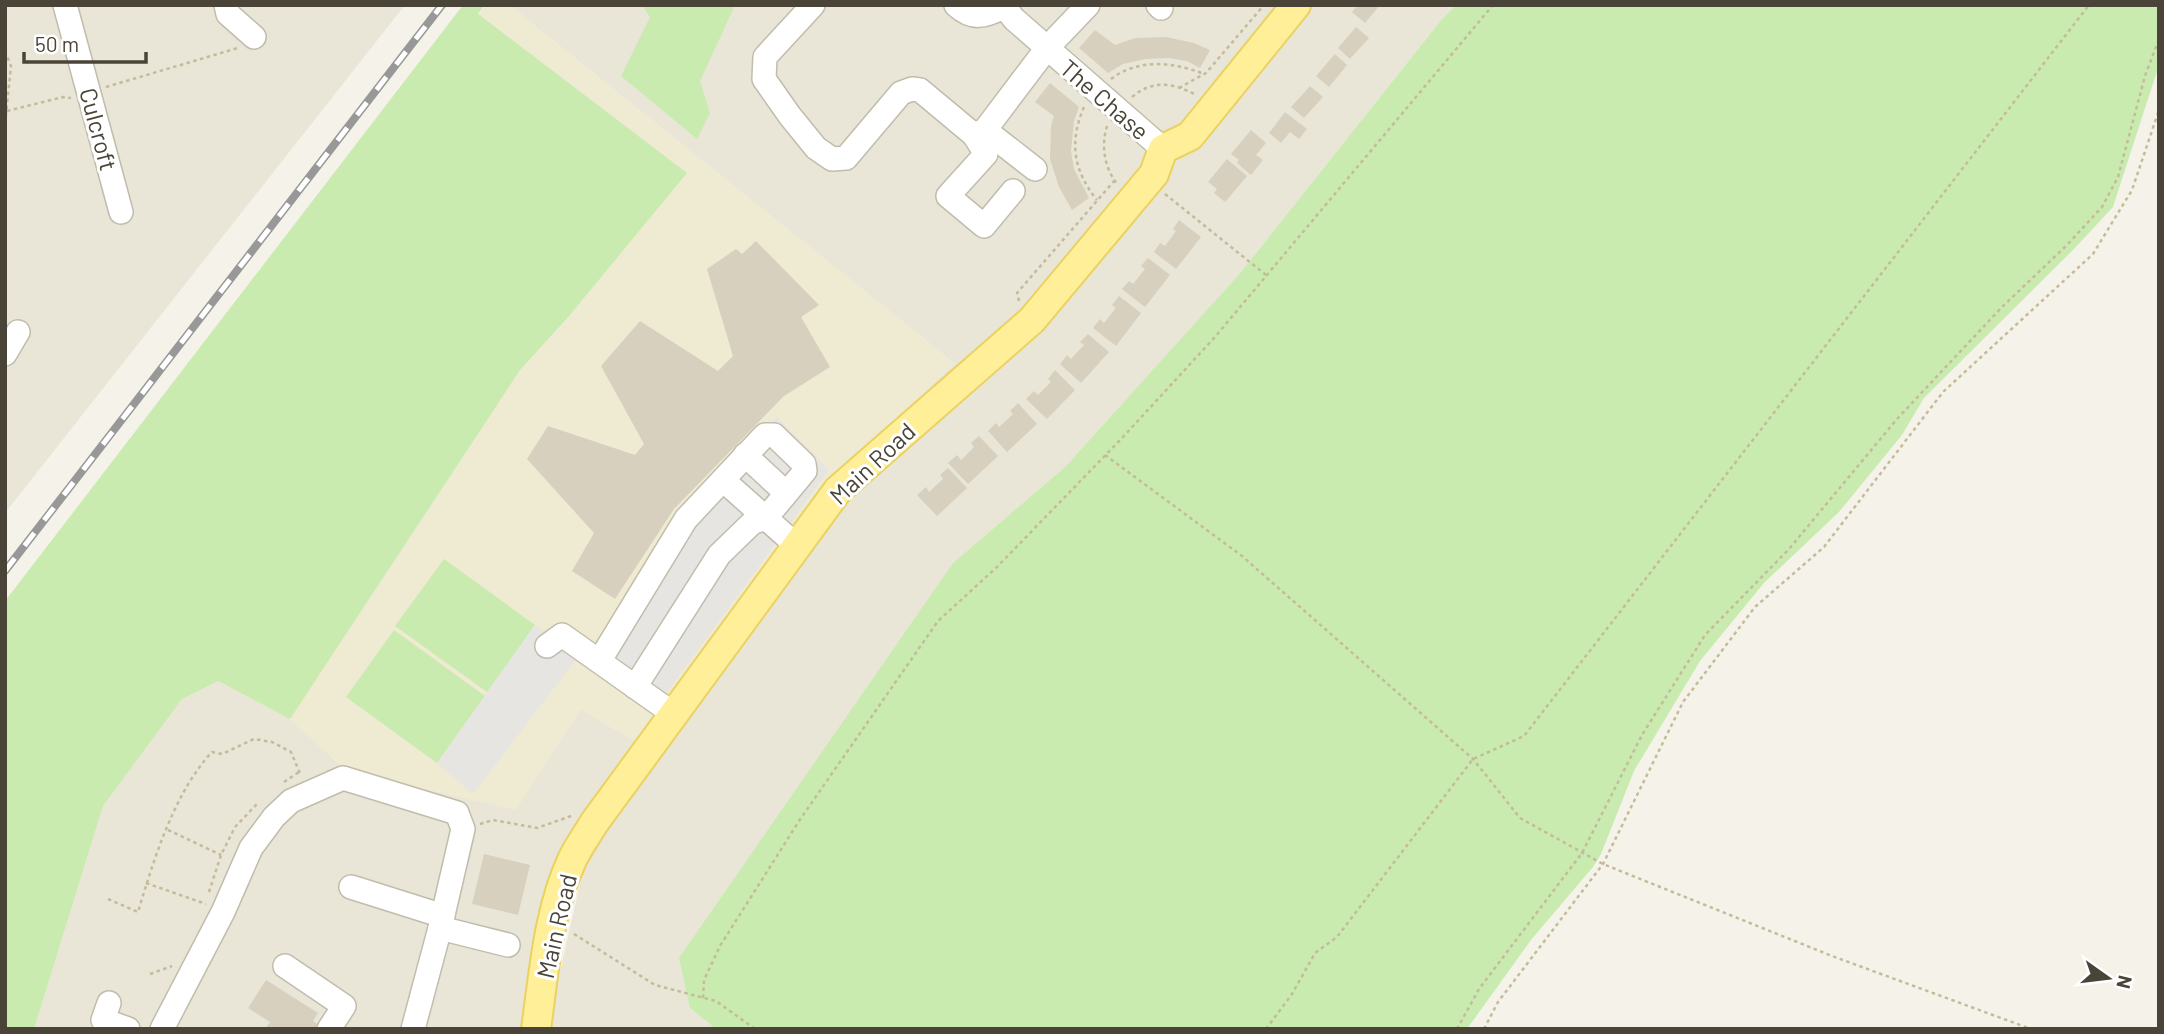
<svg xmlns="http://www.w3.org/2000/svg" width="2164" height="1034" font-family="Barlow,sans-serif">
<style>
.residential{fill:#e9e6d7}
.education{fill:#efead2}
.green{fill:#c9ebb0}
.parking{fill:#e6e5e1}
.building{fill:#d7d0be}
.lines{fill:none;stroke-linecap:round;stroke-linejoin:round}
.minor-casing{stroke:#c1bcab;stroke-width:26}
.major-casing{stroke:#ead262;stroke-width:32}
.path{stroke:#c4bb9b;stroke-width:2.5;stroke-dasharray:3.5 3.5;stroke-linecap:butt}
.minor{stroke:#fff;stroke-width:23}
.major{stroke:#ffef98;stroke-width:28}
.rail-casing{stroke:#989898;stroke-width:8}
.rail{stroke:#fff;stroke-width:5;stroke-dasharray:16;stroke-linecap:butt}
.labels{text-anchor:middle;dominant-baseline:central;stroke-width:6;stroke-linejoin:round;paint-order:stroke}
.street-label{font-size:24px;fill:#494437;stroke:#fff}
</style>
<rect width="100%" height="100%" fill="#f5f3e9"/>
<g class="residential">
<polygon points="5,5 405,5 5,513"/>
<polygon points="509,5 1456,5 1442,19 1241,272 1066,466 953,563 690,1008 716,1029 547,1029 587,853 813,502 954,363"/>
<polygon points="218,681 290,719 348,772 581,709 641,745 565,842 551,887 526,1029 34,1029 103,806 182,699"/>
</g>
<polygon class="education" points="486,5 509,5 954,363 813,502 641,745 581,709 516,810 348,772 290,719 218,681 182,699 103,806 34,1029 5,1029 5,629"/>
<g class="green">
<polygon points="463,5 485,5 478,14 687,173 569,316 520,370 290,719 218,681 182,699 103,806 34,1029 5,1029 5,601"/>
<polygon points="642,5 735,5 700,81 710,113 697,139 621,76 650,17"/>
<polygon points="1456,5 2159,5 2159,65 2113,207 2074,249 1924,398 1902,435 1839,512 1764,583 1700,661 1634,771 1601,854 1593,867 1531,940 1467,1029 716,1029 690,1008 679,958 953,563 1066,466 1241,272 1442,19"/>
<polygon points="444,559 535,625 487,692 395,626"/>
<polygon points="394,630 485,696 437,763 346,697"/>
</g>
<g class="parking">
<polygon points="777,417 829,470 665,695 595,645 677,517"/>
<polygon points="535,625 577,658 473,794 437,763"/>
</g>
<g class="building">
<polygon points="1358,5 1380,5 1365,23 1352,12"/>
<polygon points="1356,27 1369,38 1350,59 1338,48"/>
<polygon points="1095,30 1115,45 1135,38 1166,37 1194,43 1210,50 1200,68 1187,61 1168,58 1146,59 1123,64 1108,73 1079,48"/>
<polygon points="1335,54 1347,65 1329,87 1316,76"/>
<polygon points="1050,83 1079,107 1074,121 1071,151 1074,169 1089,198 1072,210 1059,187 1050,159 1051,126 1054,116 1035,102"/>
<polygon points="1310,86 1323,97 1304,118 1291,107"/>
<polygon points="1285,112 1307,129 1299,139 1290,132 1281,143 1269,133"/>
<polygon points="1251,130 1266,143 1256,155 1263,160 1251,175 1237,163 1239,160 1231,154"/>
<polygon points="1227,159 1247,176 1225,202 1214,193 1217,189 1208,182"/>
<polygon points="1179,220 1201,237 1176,269 1154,252 1160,243 1165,246 1176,231 1173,229"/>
<polygon points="756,241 819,305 801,317 830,367 784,396 674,509 615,599 572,571 594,533 527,459 548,426 635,455 644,444 601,366 640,321 718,371 733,356 707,269 736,249 742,254"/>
<polygon points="1148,258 1170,275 1145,307 1122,289 1129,281 1133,284 1145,269 1141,266"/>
<polygon points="1119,296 1141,313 1116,346 1093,328 1100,319 1104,323 1116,308 1112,305"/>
<polygon points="1088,334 1109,352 1081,383 1060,364 1067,355 1071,359 1084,345 1080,342"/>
<polygon points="1055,370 1075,390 1047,419 1026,399 1034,391 1038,395 1051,382 1048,379"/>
<polygon points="1018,403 1037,424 1007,452 988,431 996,423 999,427 1013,414 1010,411"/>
<polygon points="979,436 998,456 968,484 948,463 957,455 961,460 974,447 971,443"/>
<polygon points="948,468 967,488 937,516 917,495 926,487 929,492 943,479 940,475"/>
<polygon points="484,854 530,865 518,915 472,904"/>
<polygon points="266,980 318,1013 313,1021 320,1026 318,1029 265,1029 270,1022 248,1008"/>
</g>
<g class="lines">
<g class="minor-casing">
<g id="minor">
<polyline points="65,5 121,212"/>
<polyline points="226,5 228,14 254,37"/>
<polyline points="813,5 765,57 764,79 790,116 816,148 832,159 846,158 901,93 912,89 920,90 974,135 985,130 1047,48 1088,5"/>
<path d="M956,5c16,15 29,12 47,2"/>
<polyline points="1003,5 1014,19 1163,149"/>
<polyline points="1158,5 1161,8"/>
<polyline points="985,130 1035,169"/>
<polyline points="974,135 986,154 948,196 984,226 1013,191"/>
<polyline points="5,354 18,332"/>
<polyline points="745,455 786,493"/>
<polyline points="723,480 796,545"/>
<polyline points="547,646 562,635 675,715"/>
<polyline points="600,660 686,519 765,435 774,435 804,464 805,471 765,519 753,522 719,555 635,687"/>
<polyline points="351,887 443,916"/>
<polyline points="440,928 508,945"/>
<polyline points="285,966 344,1006 329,1029"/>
<polyline points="109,1003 103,1020 128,1029"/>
<polyline points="162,1029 223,912 251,848 274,817 291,801 343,778 457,813 463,829 440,928 413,1029"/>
</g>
</g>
<g class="major-casing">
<path id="major" d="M536,1029c8,-56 12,-117 36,-169 6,-13 15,-25 22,-37l244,-333 194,-170 122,-146 9,-25 27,-13 106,-131"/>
</g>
<g class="path">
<polyline points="5,51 11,66 5,124"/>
<path d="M1111,79c28,-21 62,-17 93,-5"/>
<polyline points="106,87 238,48"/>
<polyline points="1179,88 1206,73 1264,5"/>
<path d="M1132,97c21,-18 42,-14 64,-2"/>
<path d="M1084,107c-15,35 -11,63 13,93"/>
<polyline points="7,111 63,97 71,98"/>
<path d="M1107,126c-6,20 -3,42 11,59"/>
<polyline points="1165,194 1266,275"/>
<polyline points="1019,301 1017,293 1115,180"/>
<polyline points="1105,455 1242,556 1473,759 1520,818 1603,864 1832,956 2031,1029"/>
<polyline points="284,782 299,772"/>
<polyline points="480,824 493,820 537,828 571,816"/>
<polyline points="168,830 221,855"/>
<polyline points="146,883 206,904"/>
<polyline points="209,892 221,855 235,827 257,804"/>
<path d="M108,899l30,13c16,-53 36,-119 74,-160l10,2 32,-15 18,3 19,10 10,24"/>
<polyline points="574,934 655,985 716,1001 755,1029"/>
<polyline points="150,974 172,966"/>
<polyline points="703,998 704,980 720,946 799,821 938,621 997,567 1123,437 1215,337 1493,5"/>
<polyline points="1266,1029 1292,994 1315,953 1337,937 1473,759 1524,736 2089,5"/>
<polyline points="1457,1029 1479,989 1582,853 1642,735 1705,635 1789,549 1897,419 2002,307 2067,245 2102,207 2118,177 2145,76 2159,39"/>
<polyline points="1484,1029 1498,1002 1603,864 1683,702 1755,607 1824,547 1943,392 2093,254 2132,190 2159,110"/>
</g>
<use href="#minor" class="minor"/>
<use href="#major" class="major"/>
<g class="rail-casing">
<polyline id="rail" points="5,571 442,5"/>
</g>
<use href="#rail" class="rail"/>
</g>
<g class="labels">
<g class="street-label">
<text transform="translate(1105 99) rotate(41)">The Chase</text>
<text transform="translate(99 129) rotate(75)">Culcroft</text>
<text transform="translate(872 463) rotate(-43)">Main Road</text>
<text transform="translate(556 926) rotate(-77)">Main Road</text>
</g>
</g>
<rect width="2164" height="1034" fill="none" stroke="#494437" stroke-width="14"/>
<g transform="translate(2108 978) rotate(104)" stroke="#ffffff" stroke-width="5" paint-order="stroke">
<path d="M0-5L12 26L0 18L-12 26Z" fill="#494437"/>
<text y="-10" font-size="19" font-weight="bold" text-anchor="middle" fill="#494437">N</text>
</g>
<path d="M24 52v10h122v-10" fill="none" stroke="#494437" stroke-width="3.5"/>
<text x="35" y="52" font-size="21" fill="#494437" stroke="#ffffff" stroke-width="5" paint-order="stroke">50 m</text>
</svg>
